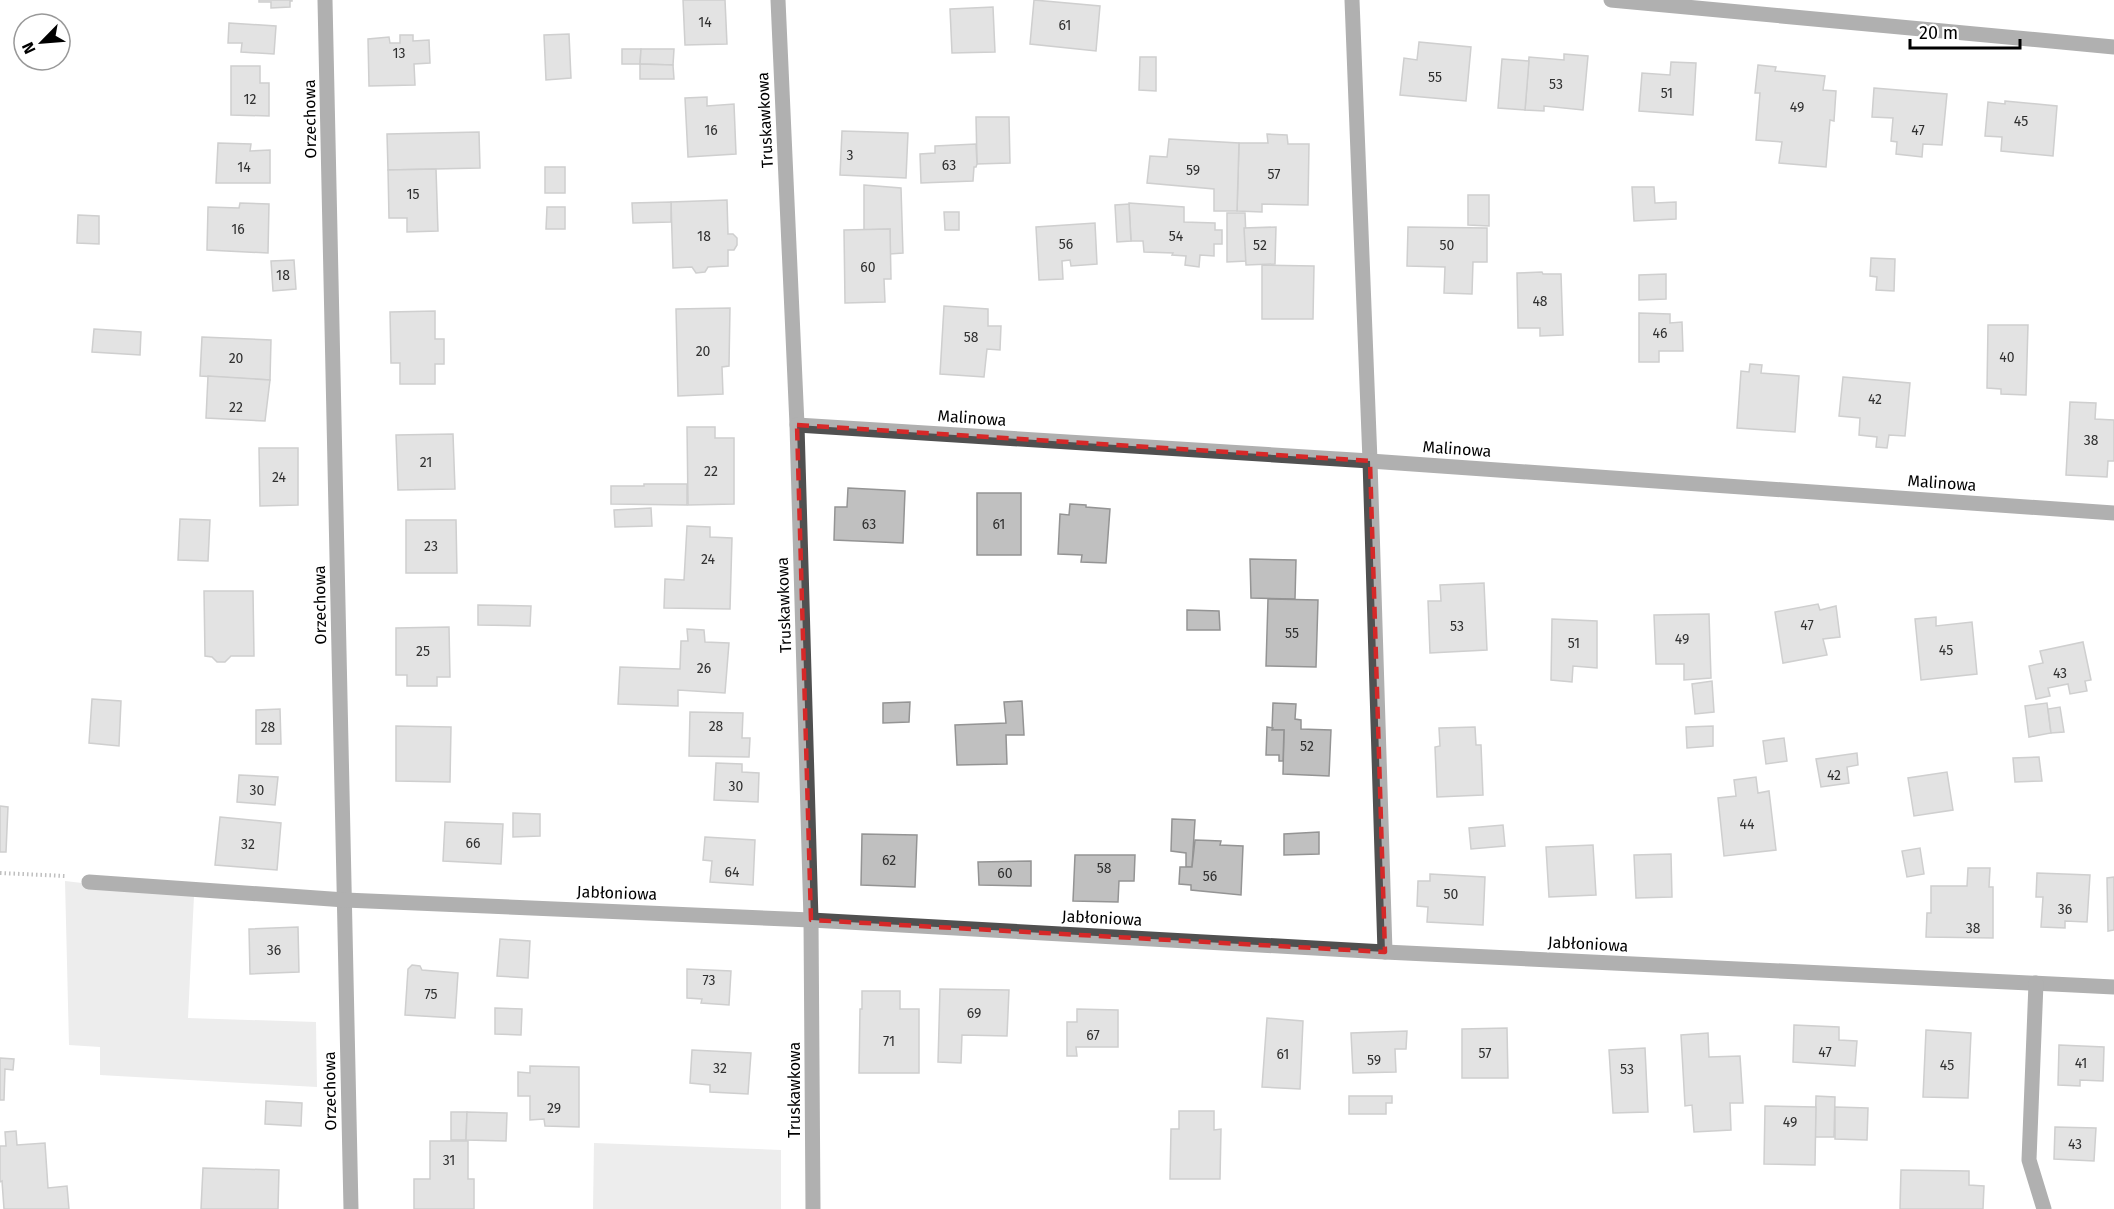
<svg xmlns="http://www.w3.org/2000/svg" width="2114" height="1209" font-family="'Fira Sans',sans-serif">
<style>
.green{fill:#d7d7d7}
.building{fill:#c0c0c0;stroke:#949494;stroke-width:1.5}
.lines{fill:none;stroke-linecap:round;stroke-linejoin:round}
.path{stroke:#727272;stroke-width:4;stroke-dasharray:1.5 3;stroke-linecap:butt}
.minor{stroke:#505050;stroke-width:15}
.marked{fill:none;stroke:#d62828;stroke-width:4.5;stroke-dasharray:12 8;stroke-linejoin:round}
.labels{text-anchor:middle;dominant-baseline:central;stroke-width:5;stroke-linejoin:round;paint-order:stroke}
.number-label{font-size:14px;fill:#303030}
.street-label{font-size:16px;fill:#000;stroke:#fff}
</style>
<rect width="100%" height="100%" fill="#fff"/>
<g class="green">
<polygon points="65,881 194,896 188,1018 316,1022 317,1087 100,1075 100,1047 69,1045"/>
<polygon points="594,1143 781,1150 781,1209 593,1209"/>
</g>
<g class="building">
<polygon points="259,0 292,0 292,1 290,1 290,7 271,8 271,2 259,2"/>
<polygon points="683,0 725,0 727,44 685,45"/>
<polygon points="1034,0 1100,6 1096,51 1030,44"/>
<polygon points="993,7 995,52 952,53 950,9"/>
<polygon points="229,23 276,26 274,54 241,52 242,43 228,43"/>
<polygon points="569,34 571,78 546,80 544,35"/>
<polygon points="400,35 413,35 413,41 429,40 430,63 414,64 415,85 369,86 368,39 389,37 390,43 400,43"/>
<polygon points="1419,42 1471,47 1466,101 1400,95 1404,58 1417,60"/>
<polygon points="622,49 641,49 640,64 622,64"/>
<polygon points="641,49 674,49 673,65 640,64"/>
<polygon points="1564,54 1588,56 1583,110 1544,106 1544,111 1525,110 1529,57 1564,60"/>
<polygon points="1140,57 1156,57 1156,91 1139,90"/>
<polygon points="1502,59 1529,61 1525,110 1498,108"/>
<polygon points="1671,62 1696,63 1693,115 1639,111 1642,73 1670,75"/>
<polygon points="640,64 673,65 674,79 640,79"/>
<polygon points="1758,65 1776,67 1775,71 1825,76 1823,90 1836,91 1834,121 1830,120 1826,167 1779,163 1782,142 1756,140 1760,93 1755,93"/>
<polygon points="231,66 260,66 260,83 269,83 269,116 231,115"/>
<polygon points="1874,88 1947,94 1942,145 1923,144 1922,157 1896,154 1897,142 1891,141 1893,118 1872,117"/>
<polygon points="707,97 707,106 734,104 736,154 688,157 685,98"/>
<polygon points="2005,101 2057,106 2053,156 2001,151 2002,137 1985,136 1988,102 2005,104"/>
<polygon points="976,117 1009,117 1010,163 977,164"/>
<polygon points="842,131 908,133 906,178 840,175"/>
<polygon points="479,132 480,168 388,170 387,134"/>
<polygon points="1267,134 1287,135 1288,144 1309,144 1308,205 1262,204 1262,212 1237,211 1239,143 1268,143"/>
<polygon points="1169,139 1239,143 1237,211 1214,211 1214,189 1147,183 1150,156 1167,157"/>
<polygon points="218,143 251,144 250,151 270,150 270,183 216,183"/>
<polygon points="976,144 977,164 976,167 974,167 973,181 921,183 920,154 935,153 935,146"/>
<rect x="545" y="167" width="20" height="26"/>
<polygon points="436,169 438,231 407,232 407,218 389,218 388,170"/>
<polygon points="864,185 901,188 903,253 890,254 890,229 864,230"/>
<polygon points="1632,187 1654,187 1655,203 1676,202 1676,219 1634,221"/>
<polygon points="1468,195 1489,195 1489,226 1468,225"/>
<polygon points="727,200 728,234 733,234 737,238 737,245 734,250 728,250 728,266 708,267 705,272 696,273 692,267 673,268 671,202"/>
<polygon points="671,202 671,222 633,223 632,203"/>
<polygon points="240,203 269,204 268,253 207,250 208,207 239,208"/>
<polygon points="1129,203 1184,207 1184,222 1215,223 1215,230 1222,230 1222,244 1214,244 1214,256 1200,255 1199,267 1185,265 1186,256 1172,255 1173,253 1144,252 1143,241 1131,241"/>
<polygon points="1129,204 1131,241 1117,242 1115,205"/>
<polygon points="547,207 565,207 565,229 546,229"/>
<polygon points="944,212 959,212 959,230 945,230"/>
<polygon points="1227,213 1245,213 1247,261 1227,262"/>
<polygon points="78,215 99,216 99,244 77,243"/>
<polygon points="1095,223 1097,264 1071,266 1070,260 1062,261 1063,279 1039,280 1036,227"/>
<polygon points="1276,227 1275,264 1246,265 1244,228"/>
<polygon points="1408,227 1487,228 1487,262 1473,262 1472,294 1444,293 1445,267 1407,266"/>
<polygon points="890,229 891,279 884,279 885,302 845,303 844,230"/>
<polygon points="1871,258 1895,259 1894,291 1876,290 1877,277 1870,276"/>
<polygon points="294,260 296,289 273,291 271,261"/>
<polygon points="1262,265 1314,266 1313,319 1262,319"/>
<polygon points="1542,272 1543,274 1561,274 1563,335 1540,336 1540,328 1518,328 1517,273"/>
<polygon points="1666,274 1666,299 1639,300 1639,275"/>
<polygon points="944,306 988,309 988,326 1001,326 1000,350 987,349 984,377 940,374"/>
<polygon points="730,308 729,366 722,367 723,394 678,396 676,309"/>
<polygon points="435,311 435,339 444,339 444,364 435,364 435,384 400,384 400,363 391,363 390,312"/>
<polygon points="1639,313 1670,314 1670,323 1682,322 1683,351 1659,351 1659,362 1639,362"/>
<polygon points="1988,325 2028,325 2026,395 2001,394 2001,389 1987,388"/>
<polygon points="94,329 141,332 140,355 92,352"/>
<polygon points="202,337 271,340 270,380 200,376"/>
<polygon points="1750,364 1762,365 1761,373 1799,376 1795,432 1737,428 1741,371 1749,372"/>
<polygon points="208,376 270,380 265,421 206,418"/>
<polygon points="1843,377 1910,383 1905,436 1889,435 1887,448 1876,447 1877,437 1859,435 1860,418 1839,416"/>
<polygon points="2070,402 2096,403 2095,419 2114,420 2114,461 2108,461 2107,477 2066,475"/>
<polygon points="687,427 715,427 715,438 734,438 734,504 688,505"/>
<polygon points="453,434 455,489 398,490 396,435"/>
<polygon points="259,448 298,448 298,505 260,506"/>
<polygon points="644,484 687,484 687,505 611,504 611,486 644,486"/>
<polygon points="848,488 905,491 903,543 834,540 835,507 847,507"/>
<rect x="977" y="493" width="44" height="62"/>
<polygon points="1070,504 1086,505 1086,507 1110,509 1106,563 1081,562 1082,555 1058,554 1060,514 1069,515"/>
<polygon points="651,508 652,526 615,527 614,510"/>
<polygon points="180,519 210,520 208,561 178,560"/>
<polygon points="406,520 456,520 457,573 406,573"/>
<polygon points="687,526 710,527 710,537 732,538 730,609 664,608 665,579 684,580"/>
<polygon points="1250,559 1296,560 1295,599 1251,598"/>
<polygon points="1484,583 1487,650 1430,653 1428,601 1441,601 1440,585"/>
<polygon points="204,591 253,591 254,656 231,656 225,662 217,662 212,657 205,656"/>
<polygon points="1268,599 1318,600 1316,667 1266,666"/>
<polygon points="1818,604 1820,610 1836,606 1840,637 1823,639 1827,655 1783,663 1775,612"/>
<polygon points="478,605 531,606 530,626 478,625"/>
<polygon points="1187,610 1219,611 1220,630 1187,630"/>
<polygon points="1709,614 1711,678 1684,680 1684,664 1656,664 1654,615"/>
<polygon points="1936,617 1936,626 1972,622 1977,674 1921,680 1915,619"/>
<polygon points="1552,619 1597,621 1597,668 1573,666 1572,682 1551,680"/>
<polygon points="449,627 450,677 437,677 437,686 407,686 407,675 396,675 396,628"/>
<polygon points="687,629 704,630 705,642 729,643 725,693 678,690 678,706 618,704 620,667 680,669 681,641 688,641"/>
<polygon points="2083,642 2091,680 2085,681 2087,691 2070,694 2068,684 2048,688 2050,696 2036,699 2029,666 2043,663 2040,651"/>
<polygon points="1712,681 1714,712 1695,714 1692,684"/>
<polygon points="92,699 121,701 119,746 89,743"/>
<polygon points="1022,701 1024,735 1006,735 1007,764 957,765 955,725 1006,723 1004,702"/>
<polygon points="910,702 909,722 883,723 883,703"/>
<polygon points="1273,703 1296,704 1295,719 1301,720 1301,729 1331,730 1329,776 1283,774 1284,730 1272,730"/>
<polygon points="2047,703 2051,733 2029,737 2025,706"/>
<polygon points="2060,707 2064,732 2051,733 2048,709"/>
<polygon points="280,709 281,744 256,744 256,710"/>
<polygon points="690,712 743,713 742,738 750,738 749,757 689,756"/>
<polygon points="396,726 451,727 450,782 396,781"/>
<polygon points="1713,726 1713,746 1687,748 1686,727"/>
<polygon points="1267,727 1273,728 1272,730 1284,730 1283,761 1279,761 1279,755 1266,755"/>
<polygon points="1475,727 1476,745 1481,745 1483,795 1437,797 1435,747 1440,746 1439,728"/>
<polygon points="1784,738 1787,761 1766,764 1763,741"/>
<polygon points="1857,753 1858,765 1847,767 1849,783 1821,787 1816,759"/>
<polygon points="2039,757 2042,781 2015,782 2013,758"/>
<polygon points="716,763 742,764 742,772 759,773 758,802 714,800"/>
<polygon points="1947,772 1953,810 1914,816 1908,778"/>
<polygon points="239,775 278,777 275,805 237,802"/>
<polygon points="1756,777 1758,793 1769,791 1776,850 1724,856 1718,798 1736,796 1734,780"/>
<polygon points="0,806 8,807 6,852 0,852"/>
<polygon points="513,813 540,814 540,836 513,837"/>
<polygon points="220,817 281,823 277,870 215,865"/>
<polygon points="1172,819 1195,820 1192,867 1186,867 1186,853 1171,851"/>
<polygon points="445,822 503,824 501,864 443,861"/>
<polygon points="1503,825 1505,846 1471,849 1469,828"/>
<polygon points="1319,832 1319,854 1284,855 1284,834"/>
<polygon points="862,834 917,835 915,887 861,885"/>
<polygon points="705,837 755,840 753,885 710,882 712,861 703,860"/>
<polygon points="1195,840 1221,841 1220,845 1243,846 1241,895 1191,890 1191,885 1179,884 1180,867 1192,867"/>
<polygon points="1593,845 1596,895 1549,897 1546,847"/>
<polygon points="1920,848 1924,874 1907,877 1902,851"/>
<polygon points="1671,854 1672,897 1636,898 1634,855"/>
<polygon points="1075,855 1135,855 1134,881 1119,881 1118,902 1073,901"/>
<polygon points="1031,861 1031,886 979,885 978,862"/>
<polygon points="1968,868 1990,868 1989,887 1993,887 1993,938 1926,937 1927,913 1931,913 1931,886 1967,886"/>
<polygon points="2037,873 2090,875 2087,922 2065,921 2065,928 2041,927 2043,897 2036,897"/>
<polygon points="1430,874 1485,877 1483,925 1427,922 1428,907 1417,906 1418,881 1430,881"/>
<polygon points="2114,877 2114,930 2108,931 2107,878"/>
<polygon points="298,927 299,972 250,974 249,929"/>
<polygon points="500,939 530,941 528,978 497,976"/>
<polygon points="412,965 420,966 422,970 458,973 455,1018 405,1015 408,969"/>
<polygon points="687,969 731,971 729,1005 701,1003 702,999 687,998"/>
<polygon points="940,989 1009,990 1007,1036 962,1035 961,1063 938,1062"/>
<polygon points="862,991 900,991 900,1009 919,1009 919,1073 859,1073 860,1009 862,1009"/>
<polygon points="495,1008 522,1009 521,1035 495,1034"/>
<polygon points="1077,1009 1118,1010 1118,1047 1076,1047 1077,1056 1067,1056 1067,1022 1077,1022"/>
<polygon points="1267,1018 1303,1021 1300,1089 1262,1087"/>
<polygon points="1794,1025 1839,1027 1839,1040 1857,1041 1855,1066 1793,1062"/>
<polygon points="1507,1028 1508,1078 1462,1078 1462,1029"/>
<polygon points="1926,1030 1971,1033 1968,1098 1923,1097"/>
<polygon points="1407,1031 1406,1049 1395,1049 1396,1072 1353,1073 1351,1033"/>
<polygon points="1708,1033 1709,1057 1740,1056 1743,1103 1730,1103 1731,1130 1694,1132 1692,1105 1685,1106 1681,1035"/>
<polygon points="2059,1045 2104,1047 2103,1081 2080,1080 2080,1086 2058,1085"/>
<polygon points="1645,1048 1648,1112 1613,1113 1609,1050"/>
<polygon points="692,1050 751,1053 748,1094 710,1092 710,1085 690,1083"/>
<polygon points="0,1058 14,1059 13,1070 5,1069 4,1100 0,1100"/>
<polygon points="530,1066 579,1067 579,1127 545,1126 544,1119 530,1120 530,1096 518,1096 518,1072 530,1073"/>
<polygon points="1349,1096 1392,1096 1392,1103 1386,1103 1386,1114 1349,1114"/>
<polygon points="1816,1096 1835,1097 1834,1137 1815,1137"/>
<polygon points="266,1101 302,1103 301,1126 265,1124"/>
<polygon points="1765,1106 1816,1107 1815,1165 1764,1164"/>
<polygon points="1835,1107 1868,1108 1867,1140 1835,1139"/>
<polygon points="1179,1111 1214,1111 1214,1130 1221,1129 1220,1179 1170,1179 1171,1129 1179,1129"/>
<polygon points="451,1112 467,1112 466,1140 451,1140"/>
<polygon points="467,1112 507,1113 506,1141 466,1140"/>
<polygon points="2055,1127 2096,1128 2094,1161 2054,1159"/>
<polygon points="16,1131 17,1145 45,1143 48,1188 67,1186 69,1209 4,1209 2,1181 0,1182 0,1146 6,1146 5,1132"/>
<polygon points="430,1141 468,1141 468,1179 474,1179 474,1209 414,1209 414,1179 430,1179"/>
<polygon points="203,1168 279,1170 278,1209 201,1209"/>
<polygon points="1901,1170 1969,1171 1969,1185 1984,1186 1983,1209 1900,1209"/>
</g>
<g class="lines">
<polyline class="path" points="0,873 65,876"/>
<g class="minor">
<polyline points="325,0 351,1209"/>
<polyline points="778,0 797,425 811,920 813,1209"/>
<polyline points="1352,0 1370,461 1385,952"/>
<polyline points="1611,0 2114,47"/>
<polyline points="797,425 1370,461 2114,513"/>
<polyline points="89,882 345,900 811,920 1385,952 2114,987"/>
<polyline points="2036,983 2029,1160 2044,1209"/>
</g>
</g>
<path d="M0 0H2114V1209H0ZM797,425l573,36 15,491 -574,-32z" fill="#fff" fill-opacity=".55" fill-rule="evenodd"/>
<path class="marked" d="M797,425l573,36 15,491 -574,-32z"/>
<g class="labels">
<g class="number-label">
<text x="705" y="22">14</text>
<text x="1065" y="25">61</text>
<text x="399" y="53">13</text>
<text x="1435" y="77">55</text>
<text x="1556" y="84">53</text>
<text x="1667" y="93">51</text>
<text x="250" y="99">12</text>
<text x="1797" y="107">49</text>
<text x="2021" y="121">45</text>
<text x="711" y="130">16</text>
<text x="1918" y="130">47</text>
<text x="850" y="155">3</text>
<text x="949" y="165">63</text>
<text x="244" y="167">14</text>
<text x="1193" y="170">59</text>
<text x="1274" y="174">57</text>
<text x="413" y="194">15</text>
<text x="238" y="229">16</text>
<text x="704" y="236">18</text>
<text x="1176" y="236">54</text>
<text x="1066" y="244">56</text>
<text x="1260" y="245">52</text>
<text x="1447" y="245">50</text>
<text x="868" y="267">60</text>
<text x="283" y="275">18</text>
<text x="1540" y="301">48</text>
<text x="1660" y="333">46</text>
<text x="971" y="337">58</text>
<text x="703" y="351">20</text>
<text x="2007" y="357">40</text>
<text x="236" y="358">20</text>
<text x="1875" y="399">42</text>
<text x="236" y="407">22</text>
<text x="2091" y="440">38</text>
<text x="426" y="462">21</text>
<text x="711" y="471">22</text>
<text x="279" y="477">24</text>
<text x="869" y="524">63</text>
<text x="999" y="524">61</text>
<text x="431" y="546">23</text>
<text x="708" y="559">24</text>
<text x="1807" y="625">47</text>
<text x="1457" y="626">53</text>
<text x="1292" y="633">55</text>
<text x="1682" y="639">49</text>
<text x="1574" y="643">51</text>
<text x="1946" y="650">45</text>
<text x="423" y="651">25</text>
<text x="704" y="668">26</text>
<text x="2060" y="673">43</text>
<text x="716" y="726">28</text>
<text x="268" y="727">28</text>
<text x="1307" y="746">52</text>
<text x="1834" y="775">42</text>
<text x="736" y="786">30</text>
<text x="257" y="790">30</text>
<text x="1747" y="824">44</text>
<text x="473" y="843">66</text>
<text x="248" y="844">32</text>
<text x="889" y="860">62</text>
<text x="1104" y="868">58</text>
<text x="732" y="872">64</text>
<text x="1005" y="873">60</text>
<text x="1210" y="876">56</text>
<text x="1451" y="894">50</text>
<text x="2065" y="909">36</text>
<text x="1973" y="928">38</text>
<text x="274" y="950">36</text>
<text x="709" y="980">73</text>
<text x="431" y="994">75</text>
<text x="974" y="1013">69</text>
<text x="1093" y="1035">67</text>
<text x="889" y="1041">71</text>
<text x="1825" y="1052">47</text>
<text x="1485" y="1053">57</text>
<text x="1283" y="1054">61</text>
<text x="1374" y="1060">59</text>
<text x="2081" y="1063">41</text>
<text x="1947" y="1065">45</text>
<text x="720" y="1068">32</text>
<text x="1627" y="1069">53</text>
<text x="554" y="1108">29</text>
<text x="1790" y="1122">49</text>
<text x="2075" y="1144">43</text>
<text x="449" y="1160">31</text>
</g>
<g class="street-label">
<text transform="translate(310 119) rotate(-91)">Orzechowa</text>
<text transform="translate(765 120) rotate(-93)">Truskawkowa</text>
<text transform="translate(972 418) rotate(4)">Malinowa</text>
<text transform="translate(1457 449) rotate(4)">Malinowa</text>
<text transform="translate(1942 483) rotate(4)">Malinowa</text>
<text transform="translate(320 605) rotate(-91)">Orzechowa</text>
<text transform="translate(784 605) rotate(-92)">Truskawkowa</text>
<text transform="translate(617 893) rotate(2)">Jabłoniowa</text>
<text transform="translate(1102 918) rotate(3)">Jabłoniowa</text>
<text transform="translate(1588 944) rotate(3)">Jabłoniowa</text>
<text transform="translate(794 1090) rotate(-90)">Truskawkowa</text>
<text transform="translate(330 1091) rotate(-91)">Orzechowa</text>
</g>
</g>
<g transform="translate(42 42) rotate(245)"><circle r="28" fill="#ffffff" stroke="#999999" stroke-width="1.5"/>
<path d="M0-4.5L10 22L0 15L-10 22Z" fill="#000000"/>
<text y="-9" font-size="16" font-weight="bold" text-anchor="middle" fill="#000000">N</text>
</g>
<path d="M1910 39v9h110v-9" fill="none" stroke="#000000" stroke-width="3"/>
<text x="1919" y="39" font-size="18" fill="#000000" stroke="#ffffff" stroke-width="4.5" paint-order="stroke">20 m</text>
</svg>
